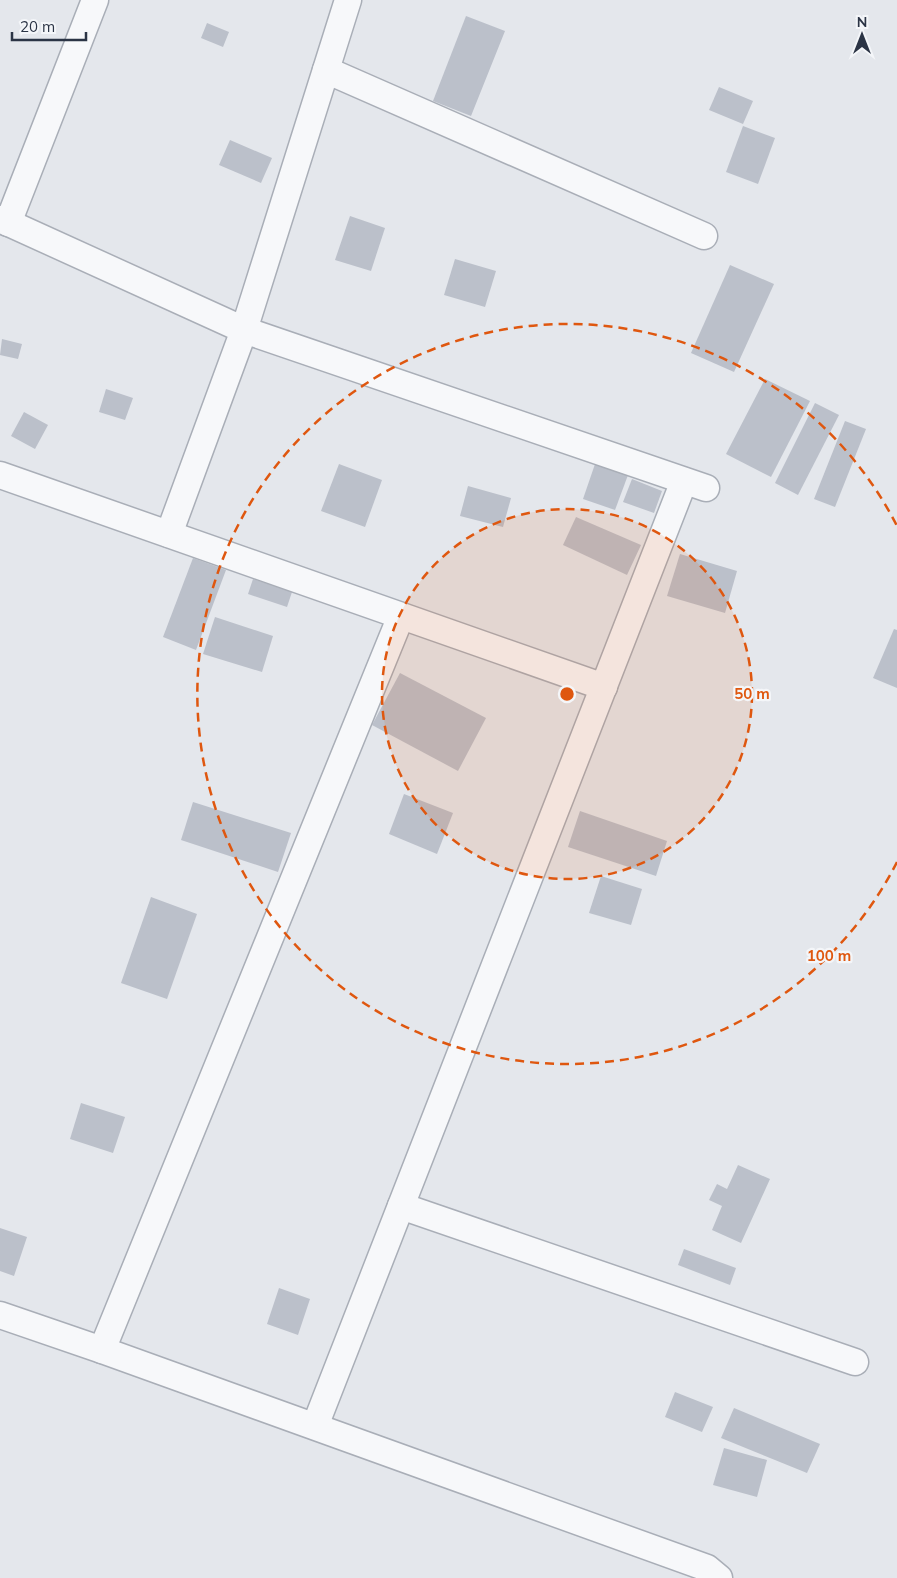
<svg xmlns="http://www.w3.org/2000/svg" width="897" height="1578" font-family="Mulish,sans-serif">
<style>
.building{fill:#bbc0ca}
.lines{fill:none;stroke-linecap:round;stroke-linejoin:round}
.minor-casing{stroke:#a9aeb7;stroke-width:29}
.minor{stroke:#f7f8fa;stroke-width:26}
.ring{fill:none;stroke:#df570f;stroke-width:2.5;stroke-dasharray:9 6}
.centre{fill:#df570f;stroke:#f4f6f9;stroke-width:2.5}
.ring-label{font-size:15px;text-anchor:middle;font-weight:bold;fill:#df570f;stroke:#f4f6f9;stroke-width:4.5;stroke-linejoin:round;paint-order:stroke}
</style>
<rect width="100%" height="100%" fill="#e4e7ec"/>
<g class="building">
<polygon points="466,16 505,31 471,116 433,101"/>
<polygon points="207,23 229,32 223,47 201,38"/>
<polygon points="719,87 753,101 743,124 709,110"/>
<polygon points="743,126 775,138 758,184 726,172"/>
<polygon points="230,140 272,158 261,183 219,165"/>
<polygon points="350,216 385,228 371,271 335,260"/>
<polygon points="455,259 496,271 485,307 444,295"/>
<polygon points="730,265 774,284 734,372 691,353"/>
<polygon points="2,339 22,344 18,359 0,355"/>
<polygon points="765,379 810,401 771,477 726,454"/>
<polygon points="106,389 133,398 125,420 99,412"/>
<polygon points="815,403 839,415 798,495 775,483"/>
<polygon points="24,412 48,425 35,449 11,436"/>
<polygon points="845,421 866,429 835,507 814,499"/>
<polygon points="339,464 382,480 365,527 321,511"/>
<polygon points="595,464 628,475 615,510 583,499"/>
<polygon points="632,479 662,491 654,513 623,502"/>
<polygon points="468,486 511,498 503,527 460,516"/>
<polygon points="576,517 641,545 627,575 563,545"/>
<polygon points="680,554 737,571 725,613 667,596"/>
<polygon points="193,558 226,570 196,650 163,637"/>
<polygon points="253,579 292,592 287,607 248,594"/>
<polygon points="215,617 273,636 262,672 203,654"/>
<polygon points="894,629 897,630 897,688 873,678"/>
<polygon points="400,673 486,718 458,771 372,725"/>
<polygon points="404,794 453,813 437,854 389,834"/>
<polygon points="193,802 291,833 278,872 181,840"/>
<polygon points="580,811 667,841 656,876 568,847"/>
<polygon points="601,876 642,889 631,925 589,913"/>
<polygon points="151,897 197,914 167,999 121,983"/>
<polygon points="81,1103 125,1117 113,1153 70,1139"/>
<polygon points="738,1165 770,1179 741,1243 712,1230 722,1206 709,1200 717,1184 727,1189"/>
<polygon points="0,1228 27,1237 14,1276 0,1271"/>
<polygon points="684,1249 736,1268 730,1285 678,1265"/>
<polygon points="279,1288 310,1299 298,1335 267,1324"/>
<polygon points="675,1392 713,1407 702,1432 665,1417"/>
<polygon points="734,1408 820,1444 807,1473 721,1438"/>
<polygon points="724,1448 767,1460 757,1497 713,1485"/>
</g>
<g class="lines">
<g class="minor-casing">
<g id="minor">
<polyline points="326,70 704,236"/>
<polyline points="0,219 244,330 706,488"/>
<polyline points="8,223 95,0"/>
<polyline points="0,475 604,687"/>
<polyline points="169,534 244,330 348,0"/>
<polyline points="401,1206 855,1362"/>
<polyline points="0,1315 102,1350 707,1568 719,1578"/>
<polyline points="102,1350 401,616"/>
<polyline points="315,1426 684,481"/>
</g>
</g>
<use href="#minor" class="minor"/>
</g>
<circle cx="567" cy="694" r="185" fill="#df570f" fill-opacity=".12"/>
<g class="ring">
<circle cx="567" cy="694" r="185"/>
<path d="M897 862A370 370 0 1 1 897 526"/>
</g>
<circle cx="567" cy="694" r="8" class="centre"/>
<g class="ring-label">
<text x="752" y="699">50 m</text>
<text x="829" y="961">100 m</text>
</g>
<g transform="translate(862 35)" stroke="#f4f6f9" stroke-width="4" paint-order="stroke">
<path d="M0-4L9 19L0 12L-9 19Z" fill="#2b3445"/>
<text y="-8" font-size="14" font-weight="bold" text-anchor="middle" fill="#2b3445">N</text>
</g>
<path d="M12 32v8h74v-8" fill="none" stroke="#2b3445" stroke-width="2.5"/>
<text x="20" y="32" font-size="15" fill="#2b3445" stroke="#f4f6f9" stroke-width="4" paint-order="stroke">20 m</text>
</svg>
